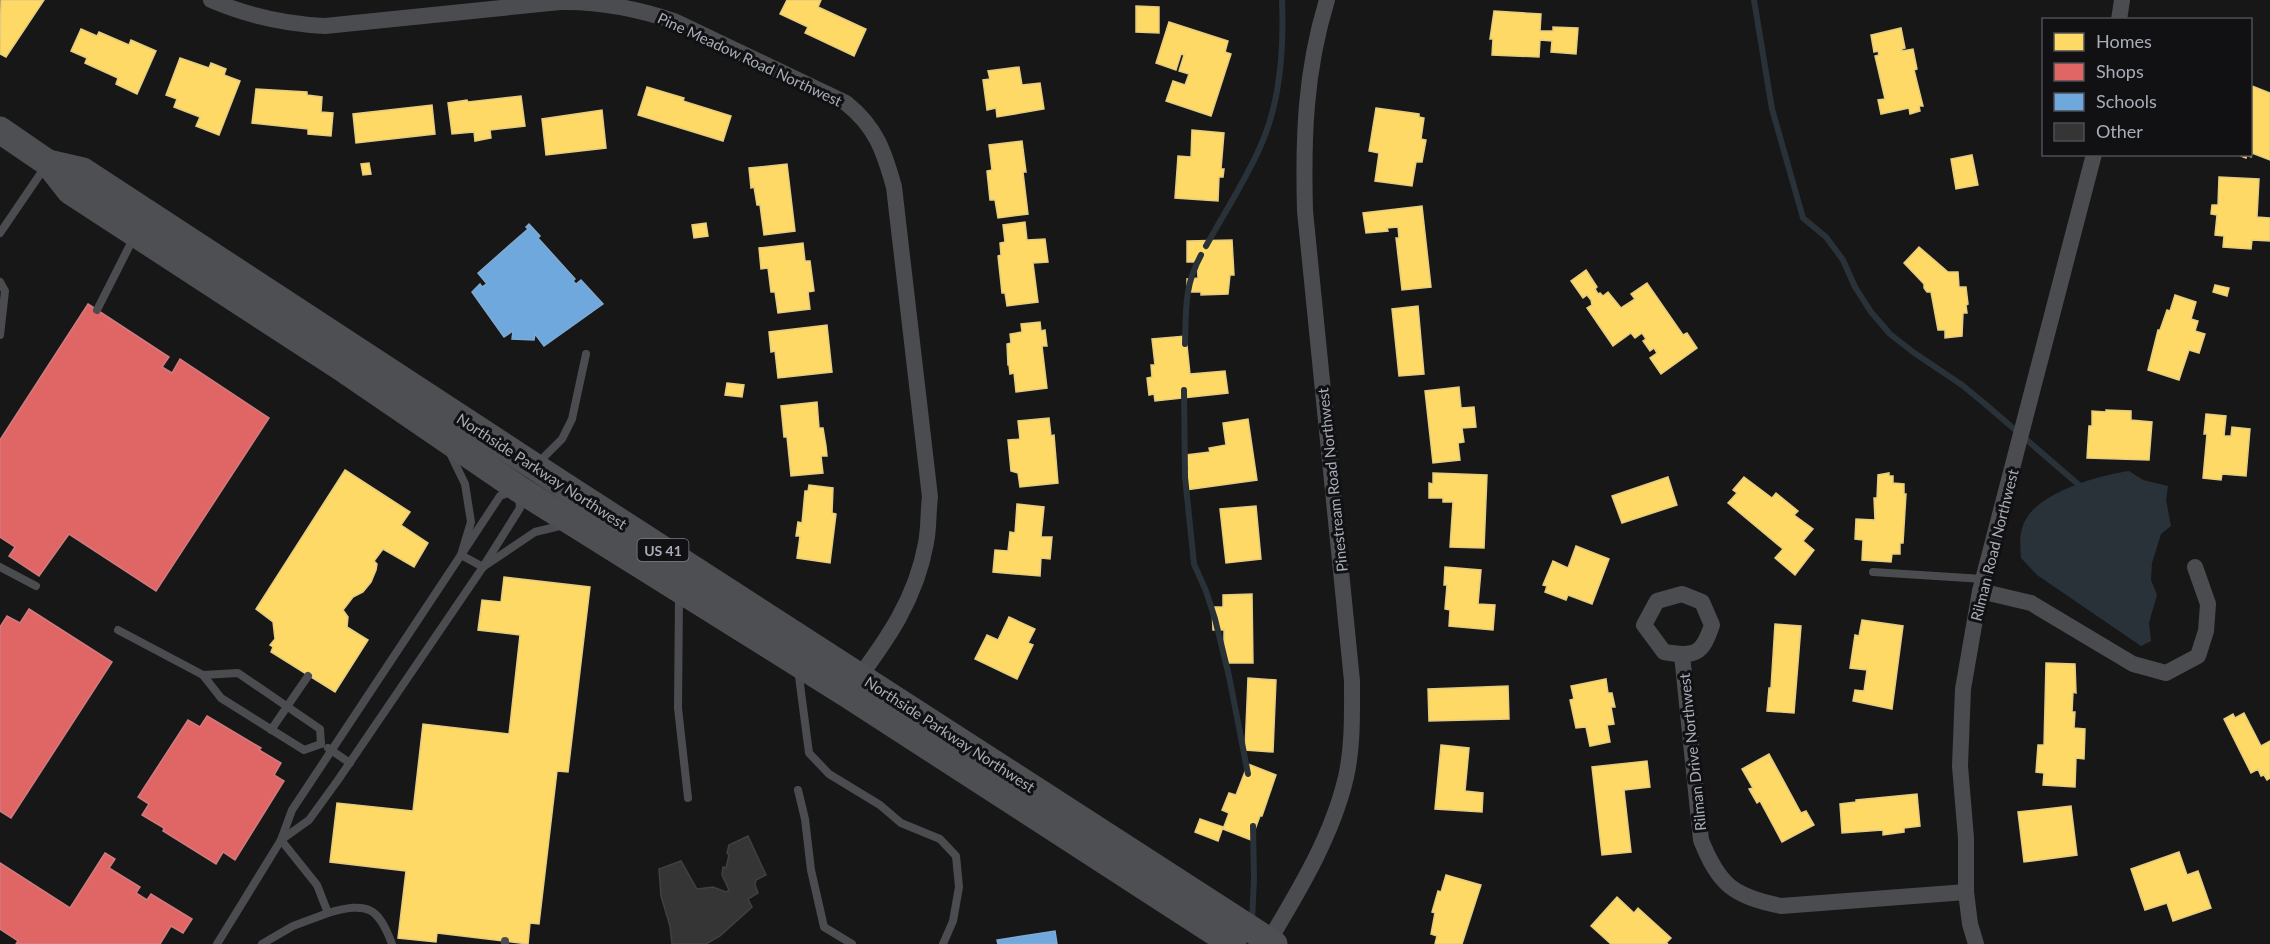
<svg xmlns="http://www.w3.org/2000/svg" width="2270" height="944" font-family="Lato,sans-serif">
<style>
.water{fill:#2a3239}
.homes{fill:#ffd966;stroke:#e5cc7f;stroke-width:1.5}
.shops{fill:#e06666;stroke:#cf7b7f;stroke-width:1.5}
.schools{fill:#6fa8dc;stroke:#80aad1;stroke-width:1.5}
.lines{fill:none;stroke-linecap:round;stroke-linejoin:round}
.stream{stroke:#2a3239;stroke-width:6}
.building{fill:#353536;stroke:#3f4043;stroke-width:1.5}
.service{stroke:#4b4c50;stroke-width:8}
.minor{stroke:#4b4c50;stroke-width:16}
.primary{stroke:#4d4f52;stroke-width:27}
.labels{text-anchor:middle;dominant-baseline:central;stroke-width:6;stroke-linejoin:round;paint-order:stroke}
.shield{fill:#111113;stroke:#7b7e86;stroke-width:1.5}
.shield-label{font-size:14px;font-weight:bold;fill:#a8adb8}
.street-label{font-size:15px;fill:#a8adb8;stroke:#111113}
</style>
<rect width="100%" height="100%" fill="#171717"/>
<path class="water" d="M2129,471l14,9 25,6 -2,14 5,26 -10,8 -9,29 -1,17 6,15 -8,28 2,18 -10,5 -104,-71 -16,-17c-1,-13 -2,-26 4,-37 14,-29 75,-46 104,-50z"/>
<g class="homes">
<polygon points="1,0 44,0 6,57 0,54"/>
<polygon points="787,0 821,0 818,7 866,29 854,56 805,33 808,27 780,14"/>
<polygon points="1136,6 1159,7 1159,33 1136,32"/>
<polygon points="1494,11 1541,14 1540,31 1553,31 1553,27 1578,28 1576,54 1551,52 1552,41 1540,40 1539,57 1492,55 1493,39 1490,39"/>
<polygon points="1169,22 1228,41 1225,52 1231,54 1211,116 1166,101 1173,81 1185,85 1189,74 1179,71 1184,55 1181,54 1176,70 1156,63"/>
<polygon points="1901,28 1905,48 1902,49 1902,51 1913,49 1917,69 1914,70 1923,106 1919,106 1920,111 1910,114 1909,108 1881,114 1878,100 1885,99 1875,56 1879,55 1878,51 1874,52 1871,35"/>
<polygon points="81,29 97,36 99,32 129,45 131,40 156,51 137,94 116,84 118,78 85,63 87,58 71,51"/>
<polygon points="180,58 209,68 211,63 226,69 224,75 240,81 219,135 196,126 200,117 174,107 177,99 166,95"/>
<polygon points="1019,67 1022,85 1040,83 1044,109 997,117 996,108 987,110 983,80 990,79 988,71"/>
<polygon points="2252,86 2270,93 2270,160 2252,153 2251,157 2247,155 2246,158 2236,154 2250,154 2250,91"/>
<polygon points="647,87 684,98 683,101 731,116 723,141 638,115"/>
<polygon points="256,89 307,92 307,95 322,97 321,112 333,113 331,136 308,134 308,129 252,123"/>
<polygon points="521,96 525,126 490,130 491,138 475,141 474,132 452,134 448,103 467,100 468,102"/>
<polygon points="432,105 435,134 356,143 353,114"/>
<polygon points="1376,108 1419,114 1419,117 1424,118 1421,139 1426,140 1422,162 1416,162 1412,186 1375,181 1379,153 1369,151"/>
<polygon points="602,110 606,148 546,155 542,119"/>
<polygon points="1192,130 1224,133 1221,169 1224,169 1223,177 1219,177 1218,201 1175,198 1178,156 1191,157"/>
<polygon points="1022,141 1026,172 1023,172 1028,214 998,218 995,200 990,200 987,171 992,170 989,145"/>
<polygon points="1972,155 1978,185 1956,189 1951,159"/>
<polygon points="369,163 371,174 363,175 361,164"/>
<polygon points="787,164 795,231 764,235 760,205 757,205 754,187 751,188 749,168"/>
<polygon points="2219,177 2259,179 2257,217 2270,218 2270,241 2252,240 2251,249 2223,247 2224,236 2215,235 2217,215 2211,214 2212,205 2218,205"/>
<polygon points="1422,206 1431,287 1402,290 1396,238 1399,238 1398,227 1387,228 1388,231 1366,233 1363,213"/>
<polygon points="1025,222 1027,240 1045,239 1048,262 1033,263 1038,302 1007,306 1005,293 1002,293 998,256 1001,255 1000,243 1005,242 1003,225"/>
<polygon points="706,223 708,236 694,238 692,225"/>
<polygon points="1232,240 1234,275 1230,275 1228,294 1201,295 1201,292 1187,292 1187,279 1198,278 1197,262 1187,262 1187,241"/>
<polygon points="803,243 805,261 810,261 814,291 808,292 810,309 778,313 775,292 771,292 768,268 761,269 759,248"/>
<polygon points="1919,247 1948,272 1958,272 1959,287 1966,287 1968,304 1966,305 1967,313 1963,313 1962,336 1945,338 1945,330 1938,330 1931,292 1927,292 1924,288 1924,284 1904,263"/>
<polygon points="1586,270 1597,287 1595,289 1598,294 1600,293 1603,296 1608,292 1621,308 1635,299 1631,294 1647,283 1683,335 1687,333 1697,348 1661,374 1650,358 1657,353 1654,348 1650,351 1643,341 1646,339 1642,333 1635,338 1631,333 1613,346 1587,308 1592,305 1591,300 1587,295 1583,298 1571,281"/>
<polygon points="2215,285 2229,288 2227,296 2213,292"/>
<polygon points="2175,295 2196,302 2191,319 2198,321 2195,331 2205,334 2199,353 2189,350 2179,380 2148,370 2158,330 2160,330 2167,310 2170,311"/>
<polygon points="1418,306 1424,374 1399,376 1392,309"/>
<polygon points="1040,322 1041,331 1045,330 1047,346 1042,346 1047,388 1016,392 1014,373 1010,374 1009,365 1008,365 1007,344 1011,343 1010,334 1022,332 1021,324"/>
<polygon points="827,325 832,372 778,378 775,351 771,352 769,332"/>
<polygon points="1186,336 1190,374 1225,371 1228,393 1155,401 1154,394 1149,395 1147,378 1152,377 1151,365 1155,365 1152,339"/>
<polygon points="727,383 744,385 742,397 725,395"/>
<polygon points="1459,387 1461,408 1474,407 1476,427 1462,428 1464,442 1458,443 1460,460 1433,463 1425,391"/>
<polygon points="817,402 819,428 823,428 826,446 827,456 821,456 823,473 791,476 787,437 784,437 781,406"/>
<polygon points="2106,410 2131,411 2131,420 2152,422 2149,460 2087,458 2089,426 2092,426 2092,411 2106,412"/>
<polygon points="2206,414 2226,416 2224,436 2231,436 2232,427 2250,429 2246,476 2222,474 2221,480 2203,478 2207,434 2204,434"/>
<polygon points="1049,418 1051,436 1054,435 1058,483 1020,487 1018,473 1011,471 1008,440 1020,439 1018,421"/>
<polygon points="1248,419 1257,480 1186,490 1183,469 1188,469 1186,455 1210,452 1209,448 1226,445 1223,423"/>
<polygon points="345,470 410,512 401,525 428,543 414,567 383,549 374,561 377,564 376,570 371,582 363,592 353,597 343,610 348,617 347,627 368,640 335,692 271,652 273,647 270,645 275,639 273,622 256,609"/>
<polygon points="1433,473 1487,475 1484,548 1450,547 1453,502 1443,502 1443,498 1429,498 1429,483 1433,484"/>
<polygon points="1889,473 1889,476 1893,476 1893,483 1904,484 1904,494 1906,494 1903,543 1900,543 1900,554 1892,554 1891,562 1862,560 1863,540 1855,539 1856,519 1875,520 1874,498 1877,498 1878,475"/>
<polygon points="1668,477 1677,505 1622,523 1612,496"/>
<polygon points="1744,477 1772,498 1776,493 1798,511 1794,515 1813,529 1803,541 1814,550 1795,575 1775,558 1783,549 1728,503 1737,493 1733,490"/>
<polygon points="809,485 833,488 832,513 836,514 830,563 797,558 800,536 796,536 798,522 802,523 805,491 808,491"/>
<polygon points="1017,504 1044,507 1041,537 1052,537 1050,559 1041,558 1040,576 993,572 995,550 1008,551 1010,532 1015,533"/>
<polygon points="1256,506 1261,559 1226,563 1220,509"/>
<polygon points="1576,546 1609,559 1592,604 1568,595 1566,600 1545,592 1547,586 1543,585 1553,561 1568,568"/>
<polygon points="1445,567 1481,570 1478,604 1495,605 1493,630 1449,626 1450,610 1445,609 1447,585 1444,585"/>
<polygon points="504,577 590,587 568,772 557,771 539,924 530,923 528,944 437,933 436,942 398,938 406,871 330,862 337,803 413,811 423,724 509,734 520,635 478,630 482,600 501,602"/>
<polygon points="1252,594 1253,663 1224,663 1224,630 1213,630 1212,607 1223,607 1223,595"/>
<polygon points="1009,617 1035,629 1028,643 1033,645 1017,679 975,659 987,635 998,640"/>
<polygon points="1862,620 1903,626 1892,709 1853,701 1855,690 1864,691 1867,670 1850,668 1855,635 1859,636"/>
<polygon points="1775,624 1801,626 1794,713 1767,711 1769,688 1771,688"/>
<polygon points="2046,663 2075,664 2076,693 2073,692 2072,712 2075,712 2074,728 2085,729 2084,759 2076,758 2075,787 2043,785 2044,773 2036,772 2038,745 2044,745"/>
<polygon points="1248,678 1276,680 1273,752 1245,750"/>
<polygon points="1606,679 1608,693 1612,693 1615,707 1611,707 1614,724 1607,725 1610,742 1590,746 1586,727 1576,728 1570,700 1574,699 1571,686"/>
<polygon points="1508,686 1509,719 1429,721 1428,689"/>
<polygon points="2244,713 2261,746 2270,741 2270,778 2267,780 2264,775 2261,776 2258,769 2251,773 2224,719 2233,714 2235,718"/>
<polygon points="1441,745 1469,748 1465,791 1483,793 1482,812 1435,809"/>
<polygon points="1769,754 1801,813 1806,811 1814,825 1782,842 1760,801 1757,803 1749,789 1753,788 1742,769"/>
<polygon points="1647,761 1650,787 1624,790 1631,852 1602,855 1592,767"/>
<polygon points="1248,764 1276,775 1262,816 1260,816 1251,840 1223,829 1229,813 1222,810 1229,793 1236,795"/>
<polygon points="1917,794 1920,826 1904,828 1904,832 1883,835 1883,830 1842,833 1840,804 1856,802 1856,800"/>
<polygon points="2071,806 2077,855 2024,862 2018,812"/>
<polygon points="1200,819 1223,827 1218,841 1195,832"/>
<polygon points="2179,852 2187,875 2198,871 2211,908 2173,921 2167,903 2145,910 2131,869"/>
<polygon points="1446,875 1481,885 1462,944 1435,944 1437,936 1431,934 1435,913 1432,912 1438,891 1441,892"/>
<polygon points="1617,897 1634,913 1638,908 1671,938 1666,943 1668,944 1611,944 1591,926"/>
</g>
<g class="shops">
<polygon points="88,304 169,357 162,367 172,373 180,359 269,418 156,591 69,534 39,576 9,556 15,547 0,537 0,440"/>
<polygon points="29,609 112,662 11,818 0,811 0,627 7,616 20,623"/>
<polygon points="207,716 261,748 259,750 281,763 274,775 284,781 235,860 223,852 216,864 163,831 164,828 142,815 149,804 138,797 188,720 200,727"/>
<polygon points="105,853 115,859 109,868 140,887 136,893 147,900 151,894 192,919 183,933 171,926 160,944 16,944 18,941 0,929 0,863 70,908"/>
</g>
<g class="schools">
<polygon points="529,224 540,236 538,238 575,279 573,281 576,284 581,280 603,304 544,346 535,334 534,340 512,339 513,331 504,337 472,292 480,284 482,287 487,284 478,273 528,229 526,227"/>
<polygon points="1055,931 1057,944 998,944 997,940"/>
</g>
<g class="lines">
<g class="stream">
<polyline points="1754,0 1772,109 1803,218 1826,237 1843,260 1855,287 1871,312 1890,334 1913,352 1962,385 1984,403 2079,485"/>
<path d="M1206,246c18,-33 40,-66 55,-101 20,-45 23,-97 21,-145"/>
<path d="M1185,344c1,-34 -1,-58 16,-89"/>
<polyline points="1184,390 1185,477 1194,564 1206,591 1215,619 1229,676 1248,774"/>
<polyline points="1252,921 1254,879 1253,826"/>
</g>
</g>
<polygon class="building" points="748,836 766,875 756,880 755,885 758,893 748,899 752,907 720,936 706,944 672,944 670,926 661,896 659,869 681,861 697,889 713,887 726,892 729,890 722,875 723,867 726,868 729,855 727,853 729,845"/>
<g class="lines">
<g class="service">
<polyline points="0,233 45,167"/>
<polyline points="0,282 5,291 0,335"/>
<polyline points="97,310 134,237"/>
<polyline points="537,464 562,439 572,419 586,354"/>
<polyline points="513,491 500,496 461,555 483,567 520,508 519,496"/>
<polyline points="0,567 36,586"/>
<polyline points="1873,572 1983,579"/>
<polyline points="679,595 678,708 688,798"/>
<polyline points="118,630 203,675 221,698 304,750 321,744"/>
<polyline points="798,669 809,753 829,774 880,805 901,823 940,839 956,856 959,887 953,921 943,944"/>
<polyline points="203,675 238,673 320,729 321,744"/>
<polyline points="271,730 308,676"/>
<polyline points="328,748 350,763"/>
<polyline points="798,790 805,819 811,870 824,927 852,944"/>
<polyline points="281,840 309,820 338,780 483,567 535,532 564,525"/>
<path d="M281,840l36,45 11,28c39,-11 50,-7 64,31"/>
<polyline points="217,944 281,840 292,810 461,555 471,522 465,484 449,451"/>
<polyline points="262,944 293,926 328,913"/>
<polyline points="505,944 505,941"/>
</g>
<g class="minor">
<path d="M211,0c37,16 74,24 114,26l235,-24c40,-1 75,6 114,19l172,82c30,24 38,48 48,84l36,310c-2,15 -1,31 -4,46 -10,56 -39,97 -72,141"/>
<polyline points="2119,20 2122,0"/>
<polyline points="1980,591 2031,603 2133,664 2166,673 2198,656 2206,631 2208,604 2195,567"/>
<path d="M1682,594l20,8 10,23c-10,30 -17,32 -48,27l-20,-27 13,-24z"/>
<path d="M1682,655l19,185c18,45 32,56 80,66l185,-14"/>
<path d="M1267,944c31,-52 65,-107 79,-167 7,-31 6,-64 6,-96l-47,-470c-2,-74 0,-139 22,-211"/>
<polyline points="1976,944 1970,924 1966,892 1966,838 1960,766 1963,689 1980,591 2094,154"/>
</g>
<g class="primary">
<polyline points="0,130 48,163 70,191 345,370 519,489 847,694 1233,944"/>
<polyline points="48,163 83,171 563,485 1274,944"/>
</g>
</g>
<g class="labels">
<rect class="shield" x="637.5" y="539" width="51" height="22" rx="4.5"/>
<g class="shield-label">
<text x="663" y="550">US 41</text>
</g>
<g class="street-label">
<text transform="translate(750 59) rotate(25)">Pine Meadow Road Northwest</text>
<text transform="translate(542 471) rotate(33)">Northside Parkway Northwest</text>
<text transform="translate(1332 480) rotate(-96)">Pinestream Road Northwest</text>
<text transform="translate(1994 545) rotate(-76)">Rilman Road Northwest</text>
<text transform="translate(950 734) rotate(33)">Northside Parkway Northwest</text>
<text transform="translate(1692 752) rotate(-96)">Rilman Drive Northwest</text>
</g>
</g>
<rect x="2042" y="18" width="210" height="138" fill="#111113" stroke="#4d4f55" stroke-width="1.5"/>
<rect x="2054" y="33" width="30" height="18" fill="#ffd966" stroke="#4d4f55" stroke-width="1.5"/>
<text x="2096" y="48" font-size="18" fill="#a8adb8">Homes</text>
<rect x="2054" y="63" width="30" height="18" fill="#e06666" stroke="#4d4f55" stroke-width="1.5"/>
<text x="2096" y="78" font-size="18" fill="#a8adb8">Shops</text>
<rect x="2054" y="93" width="30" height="18" fill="#6fa8dc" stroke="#4d4f55" stroke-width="1.5"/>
<text x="2096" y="108" font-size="18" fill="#a8adb8">Schools</text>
<rect x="2054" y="123" width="30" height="18" fill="#353536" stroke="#4d4f55" stroke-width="1.5"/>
<text x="2096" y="138" font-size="18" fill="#a8adb8">Other</text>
</svg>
